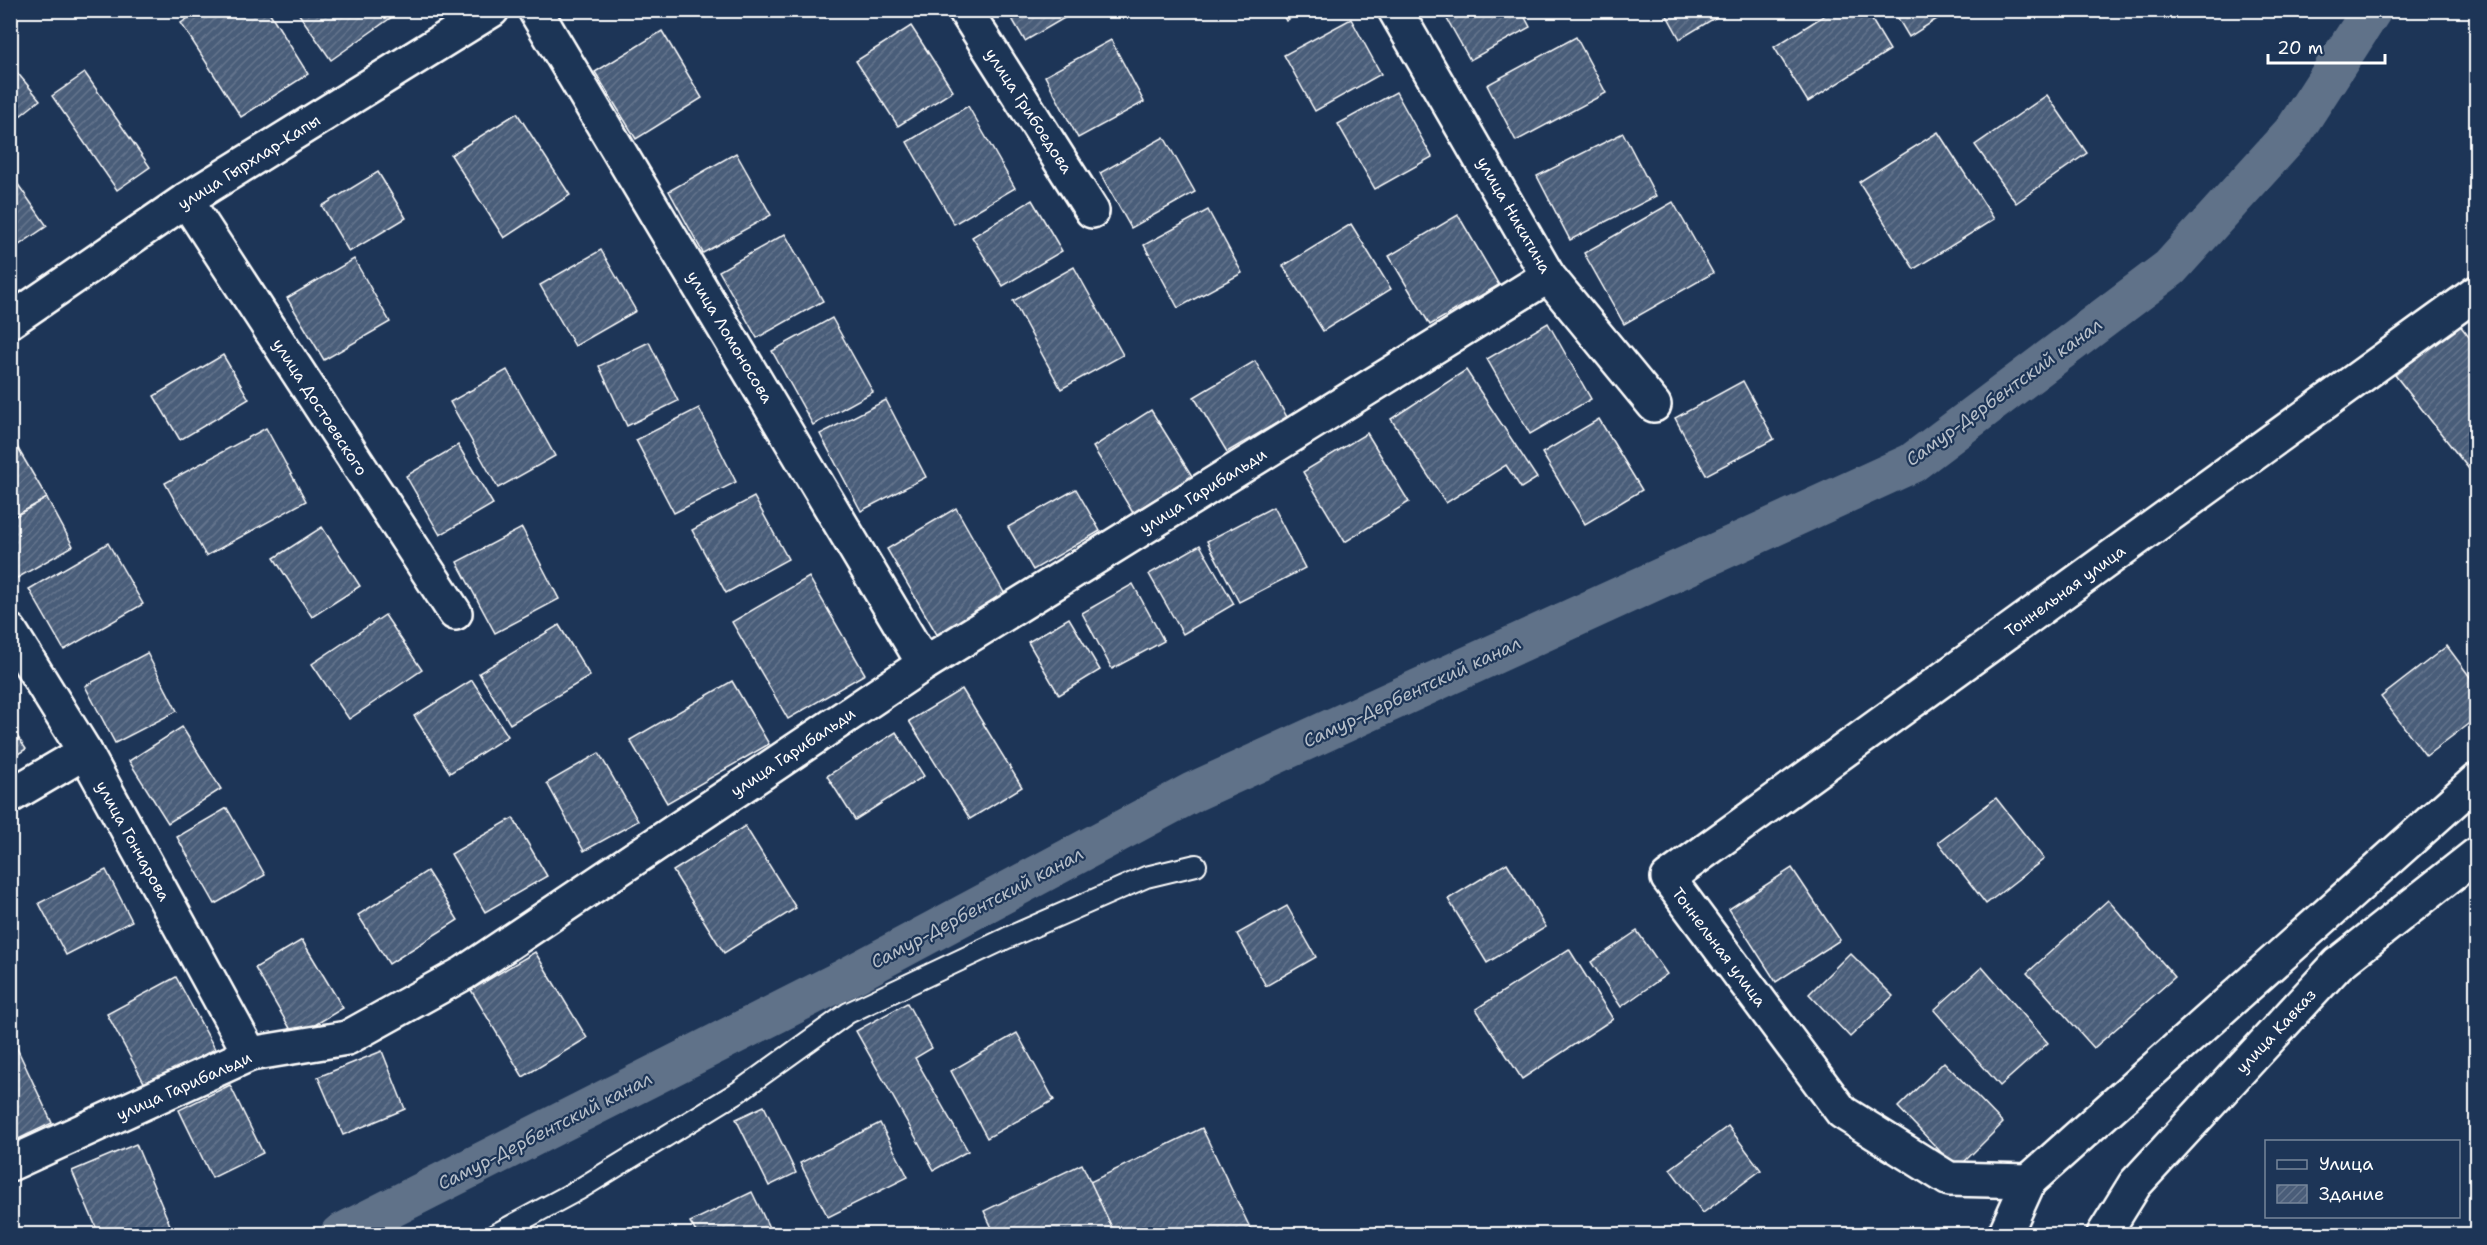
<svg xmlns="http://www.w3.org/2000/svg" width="2487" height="1245" font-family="'Shantell Sans',sans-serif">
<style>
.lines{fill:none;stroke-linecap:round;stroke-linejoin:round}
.canal{stroke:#617289;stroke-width:40}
.building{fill:url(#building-hatch);stroke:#fff;stroke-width:1.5}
.service-casing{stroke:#fff;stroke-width:24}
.minor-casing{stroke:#fff;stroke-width:38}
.trunk-casing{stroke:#fff;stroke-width:38}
.service{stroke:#1d3557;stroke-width:20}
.minor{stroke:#1d3557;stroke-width:33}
.trunk{stroke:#1d3557;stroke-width:33}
.labels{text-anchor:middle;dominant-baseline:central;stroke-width:4.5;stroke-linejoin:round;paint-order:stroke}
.street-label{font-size:16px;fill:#fff;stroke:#1d3557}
.water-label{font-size:18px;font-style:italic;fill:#b8c0ca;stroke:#1d3557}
</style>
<defs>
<pattern id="building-hatch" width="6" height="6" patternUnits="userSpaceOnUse" patternTransform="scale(1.5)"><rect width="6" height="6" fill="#4a5d79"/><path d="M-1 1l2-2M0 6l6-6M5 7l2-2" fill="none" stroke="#65758d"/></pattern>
</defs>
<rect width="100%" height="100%" fill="#1d3557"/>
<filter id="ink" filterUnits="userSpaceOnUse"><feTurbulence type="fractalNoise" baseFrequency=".0167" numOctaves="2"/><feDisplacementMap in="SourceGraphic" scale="12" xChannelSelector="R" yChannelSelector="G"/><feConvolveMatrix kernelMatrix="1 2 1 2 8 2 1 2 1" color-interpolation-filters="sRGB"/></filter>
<g filter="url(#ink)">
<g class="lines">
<polyline class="canal" points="340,1234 846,978 1193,792 1912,463 2170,268 2294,131 2372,10"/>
</g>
<g class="building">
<polygon points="200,10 268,10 308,74 241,117 181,23"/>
<polygon points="296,10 398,10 399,12 331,60"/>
<polygon points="821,10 838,10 826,18"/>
<polygon points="1007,10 1078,10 1025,41"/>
<polygon points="1280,10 1303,10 1286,21"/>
<polygon points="1442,10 1521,10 1530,27 1470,60"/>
<polygon points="1664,10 1728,10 1680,39"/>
<polygon points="1833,10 1866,10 1890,50 1808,102 1774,47"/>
<polygon points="1893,10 1951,10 1909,37"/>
<polygon points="1351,19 1381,74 1315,111 1284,55"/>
<polygon points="911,26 953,91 898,126 856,61"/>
<polygon points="662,31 702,98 636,139 595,72"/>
<polygon points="1576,37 1606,93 1516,141 1487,85"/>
<polygon points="1111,40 1144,102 1078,138 1045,76"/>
<polygon points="10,64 40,100 10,124"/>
<polygon points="85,73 150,167 117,190 52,96"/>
<polygon points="1396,92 1432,157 1375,189 1338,124"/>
<polygon points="2047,95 2087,153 2016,203 1975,145"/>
<polygon points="968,106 1015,188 954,224 907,142"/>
<polygon points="517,113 570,195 504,238 451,155"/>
<polygon points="1938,132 1994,219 1914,269 1859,182"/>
<polygon points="1623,133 1656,196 1570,240 1537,176"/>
<polygon points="1164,137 1195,192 1131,228 1100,173"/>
<polygon points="736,153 771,215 703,253 669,191"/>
<polygon points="378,172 406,218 349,252 322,206"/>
<polygon points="10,173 47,226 10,251"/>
<polygon points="1032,200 1062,251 1003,286 972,237"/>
<polygon points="1673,202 1713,273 1624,324 1584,253"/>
<polygon points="1208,210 1242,273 1178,308 1144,245"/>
<polygon points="1458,215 1499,285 1430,325 1389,256"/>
<polygon points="1351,224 1391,289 1323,331 1283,266"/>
<polygon points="785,234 823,301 757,338 719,271"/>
<polygon points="601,250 636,311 575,346 540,285"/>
<polygon points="354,259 390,322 324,360 287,298"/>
<polygon points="1074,267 1123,355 1061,389 1013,301"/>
<polygon points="832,318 873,392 813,425 772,351"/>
<polygon points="1548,323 1591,399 1530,434 1487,359"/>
<polygon points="2459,324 2476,346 2476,462 2469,469 2395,375"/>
<polygon points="649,342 678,401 627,426 599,366"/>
<polygon points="223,355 249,399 180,440 154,396"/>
<polygon points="1255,361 1287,417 1227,452 1194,397"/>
<polygon points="507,370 555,456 498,488 450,402"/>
<polygon points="1466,370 1537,478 1521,488 1506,465 1446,503 1391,419"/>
<polygon points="1743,381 1774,439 1706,475 1675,418"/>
<polygon points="886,400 926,477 861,511 820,434"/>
<polygon points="699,408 736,482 674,513 636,440"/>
<polygon points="1151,410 1192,476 1133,513 1093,447"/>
<polygon points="1599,419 1642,490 1585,524 1542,453"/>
<polygon points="266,428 306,501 206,556 165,483"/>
<polygon points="1367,433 1409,502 1345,542 1303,472"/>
<polygon points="458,445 493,504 440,535 406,476"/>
<polygon points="17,447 47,498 10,519 10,451"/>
<polygon points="1076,489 1100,531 1033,570 1008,527"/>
<polygon points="754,497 788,559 726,593 692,530"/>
<polygon points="47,498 73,546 12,581 10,578 10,519"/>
<polygon points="1273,507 1305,568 1239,602 1207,541"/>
<polygon points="956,508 1007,598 939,638 887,549"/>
<polygon points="322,527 360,586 312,617 274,558"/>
<polygon points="522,528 559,599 495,633 457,562"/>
<polygon points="108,543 143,604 64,650 29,589"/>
<polygon points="1200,545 1234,604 1183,634 1149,574"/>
<polygon points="809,577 865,674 788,719 732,622"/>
<polygon points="1133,584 1164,641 1112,669 1082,613"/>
<polygon points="385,615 422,670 349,719 312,664"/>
<polygon points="1069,618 1100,670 1059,695 1028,642"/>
<polygon points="559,625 590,676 510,724 479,673"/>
<polygon points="2447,646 2476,685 2476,718 2426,756 2381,697"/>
<polygon points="147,653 177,711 115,743 85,686"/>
<polygon points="472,680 508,736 450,773 414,716"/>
<polygon points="732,681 769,744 667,803 630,740"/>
<polygon points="962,689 1022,787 970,819 909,721"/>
<polygon points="10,726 26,749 10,759"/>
<polygon points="182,727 221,789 168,823 129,761"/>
<polygon points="896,732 924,776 855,820 827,776"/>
<polygon points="599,753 638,821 584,851 547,783"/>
<polygon points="1996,798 2044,859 1986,904 1938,842"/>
<polygon points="227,808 265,875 215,904 177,837"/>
<polygon points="513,818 547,876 485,912 451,854"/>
<polygon points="745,826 796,908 724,953 673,871"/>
<polygon points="1507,863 1546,927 1487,963 1448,899"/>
<polygon points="1792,868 1840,940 1776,982 1729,909"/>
<polygon points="106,870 132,921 66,955 39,903"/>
<polygon points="427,871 458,920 389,964 358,915"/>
<polygon points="2108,900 2175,977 2094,1048 2027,973"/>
<polygon points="1287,906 1316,957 1266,986 1237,934"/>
<polygon points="1637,931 1667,974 1621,1007 1591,962"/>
<polygon points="302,940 343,1008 295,1037 255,968"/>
<polygon points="1569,949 1613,1019 1522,1079 1476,1009"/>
<polygon points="535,952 587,1038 523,1077 471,990"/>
<polygon points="1850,953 1893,996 1850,1037 1809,994"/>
<polygon points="1982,967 2048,1043 2000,1086 1934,1010"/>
<polygon points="176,977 215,1049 146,1086 107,1014"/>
<polygon points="907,1003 932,1048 915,1058 968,1151 934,1170 856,1031"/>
<polygon points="1017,1033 1054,1100 987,1138 951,1071"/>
<polygon points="15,1044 52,1123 10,1143 10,1046"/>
<polygon points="382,1051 405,1109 343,1135 318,1077"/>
<polygon points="1944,1062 2003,1123 1957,1169 1898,1107"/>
<polygon points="230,1085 263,1153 212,1178 179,1110"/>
<polygon points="764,1106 796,1173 769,1186 736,1119"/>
<polygon points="880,1123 908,1177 828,1217 800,1163"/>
<polygon points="1728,1126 1761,1170 1703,1213 1670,1169"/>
<polygon points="1202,1128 1253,1234 1115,1234 1090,1182"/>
<polygon points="136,1144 170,1225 147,1234 99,1234 72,1171"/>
<polygon points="1082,1164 1115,1234 995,1234 984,1211"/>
<polygon points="752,1192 772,1234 697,1234 690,1222"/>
<polygon points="993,1229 995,1234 981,1234"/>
</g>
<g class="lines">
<g class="service-casing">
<polyline id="service" points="496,1234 578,1190 738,1092 848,1013 1007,938 1146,877 1196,865"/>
</g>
<g class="minor-casing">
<g id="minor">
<polyline points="535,10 924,664"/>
<polyline points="965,10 1092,211"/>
<polyline points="1395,10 1548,276 1654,405"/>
<polyline points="186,200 455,613"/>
<polyline points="2476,293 1668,878 1842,1112 1949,1179 2029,1181 2476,781"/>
<polyline points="10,321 186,200 492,10"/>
<polyline points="10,631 85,752 250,1054"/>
<polyline points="10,796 85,752"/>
<polyline points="10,1164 250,1054 347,1038 464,973 924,664 1548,276"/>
<polyline points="2005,1234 2029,1181"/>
</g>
</g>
<g class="trunk-casing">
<polyline id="trunk" points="2104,1234 2135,1184 2338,964 2476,855"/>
</g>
<use href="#service" class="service"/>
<use href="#minor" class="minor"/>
<use href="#trunk" class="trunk"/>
</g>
</g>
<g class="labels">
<g class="street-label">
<text transform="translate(1029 111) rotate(57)">улица Грибоедова</text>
<text transform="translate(249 162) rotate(-32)">улица Гырхлар-Капы</text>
<text transform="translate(1514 215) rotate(60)">улица Никитина</text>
<text transform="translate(730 337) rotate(59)">улица Ломоносова</text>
<text transform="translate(320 407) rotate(57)">улица Достоевского</text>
<text transform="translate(1203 491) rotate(-32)">улица Гарибальди</text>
<text transform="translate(2065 591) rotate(-36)">Тоннельная улица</text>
<text transform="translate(793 752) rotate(-34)">улица Гарибальди</text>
<text transform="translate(133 841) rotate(61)">улица Гончарова</text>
<text transform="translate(1719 947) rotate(53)">Тоннельная улица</text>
<text transform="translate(2276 1031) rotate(-47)">улица Кавказ</text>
<text transform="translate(184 1086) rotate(-24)">улица Гарибальди</text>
</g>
<g class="water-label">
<text transform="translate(2004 392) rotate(-36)">Самур-Дербентский канал</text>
<text transform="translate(1412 692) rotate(-25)">Самур-Дербентский канал</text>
<text transform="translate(977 908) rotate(-28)">Самур-Дербентский канал</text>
<text transform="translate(545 1131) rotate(-27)">Самур-Дербентский канал</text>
</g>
</g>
<rect width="2487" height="1245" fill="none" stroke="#1d3557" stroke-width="36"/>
<rect x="18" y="18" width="2451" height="1209" fill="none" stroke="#fff" stroke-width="2" filter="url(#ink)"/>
<rect x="2265" y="1140" width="195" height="78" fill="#1d3557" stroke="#77869a" stroke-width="1.5"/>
<rect x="2277" y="1160" width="30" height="9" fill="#1d3557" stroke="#77869a" stroke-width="1.5"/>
<text x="2319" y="1170" font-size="18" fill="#ffffff">Улица</text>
<rect x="2277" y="1185" width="30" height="18" fill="url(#building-hatch)" stroke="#77869a" stroke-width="1.5"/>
<text x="2319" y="1200" font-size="18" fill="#ffffff">Здание</text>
<path d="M2268 54v9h117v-9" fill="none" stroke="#ffffff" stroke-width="3"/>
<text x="2277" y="54" font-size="18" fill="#ffffff" stroke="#1d3557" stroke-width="4.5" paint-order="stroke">20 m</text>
</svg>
